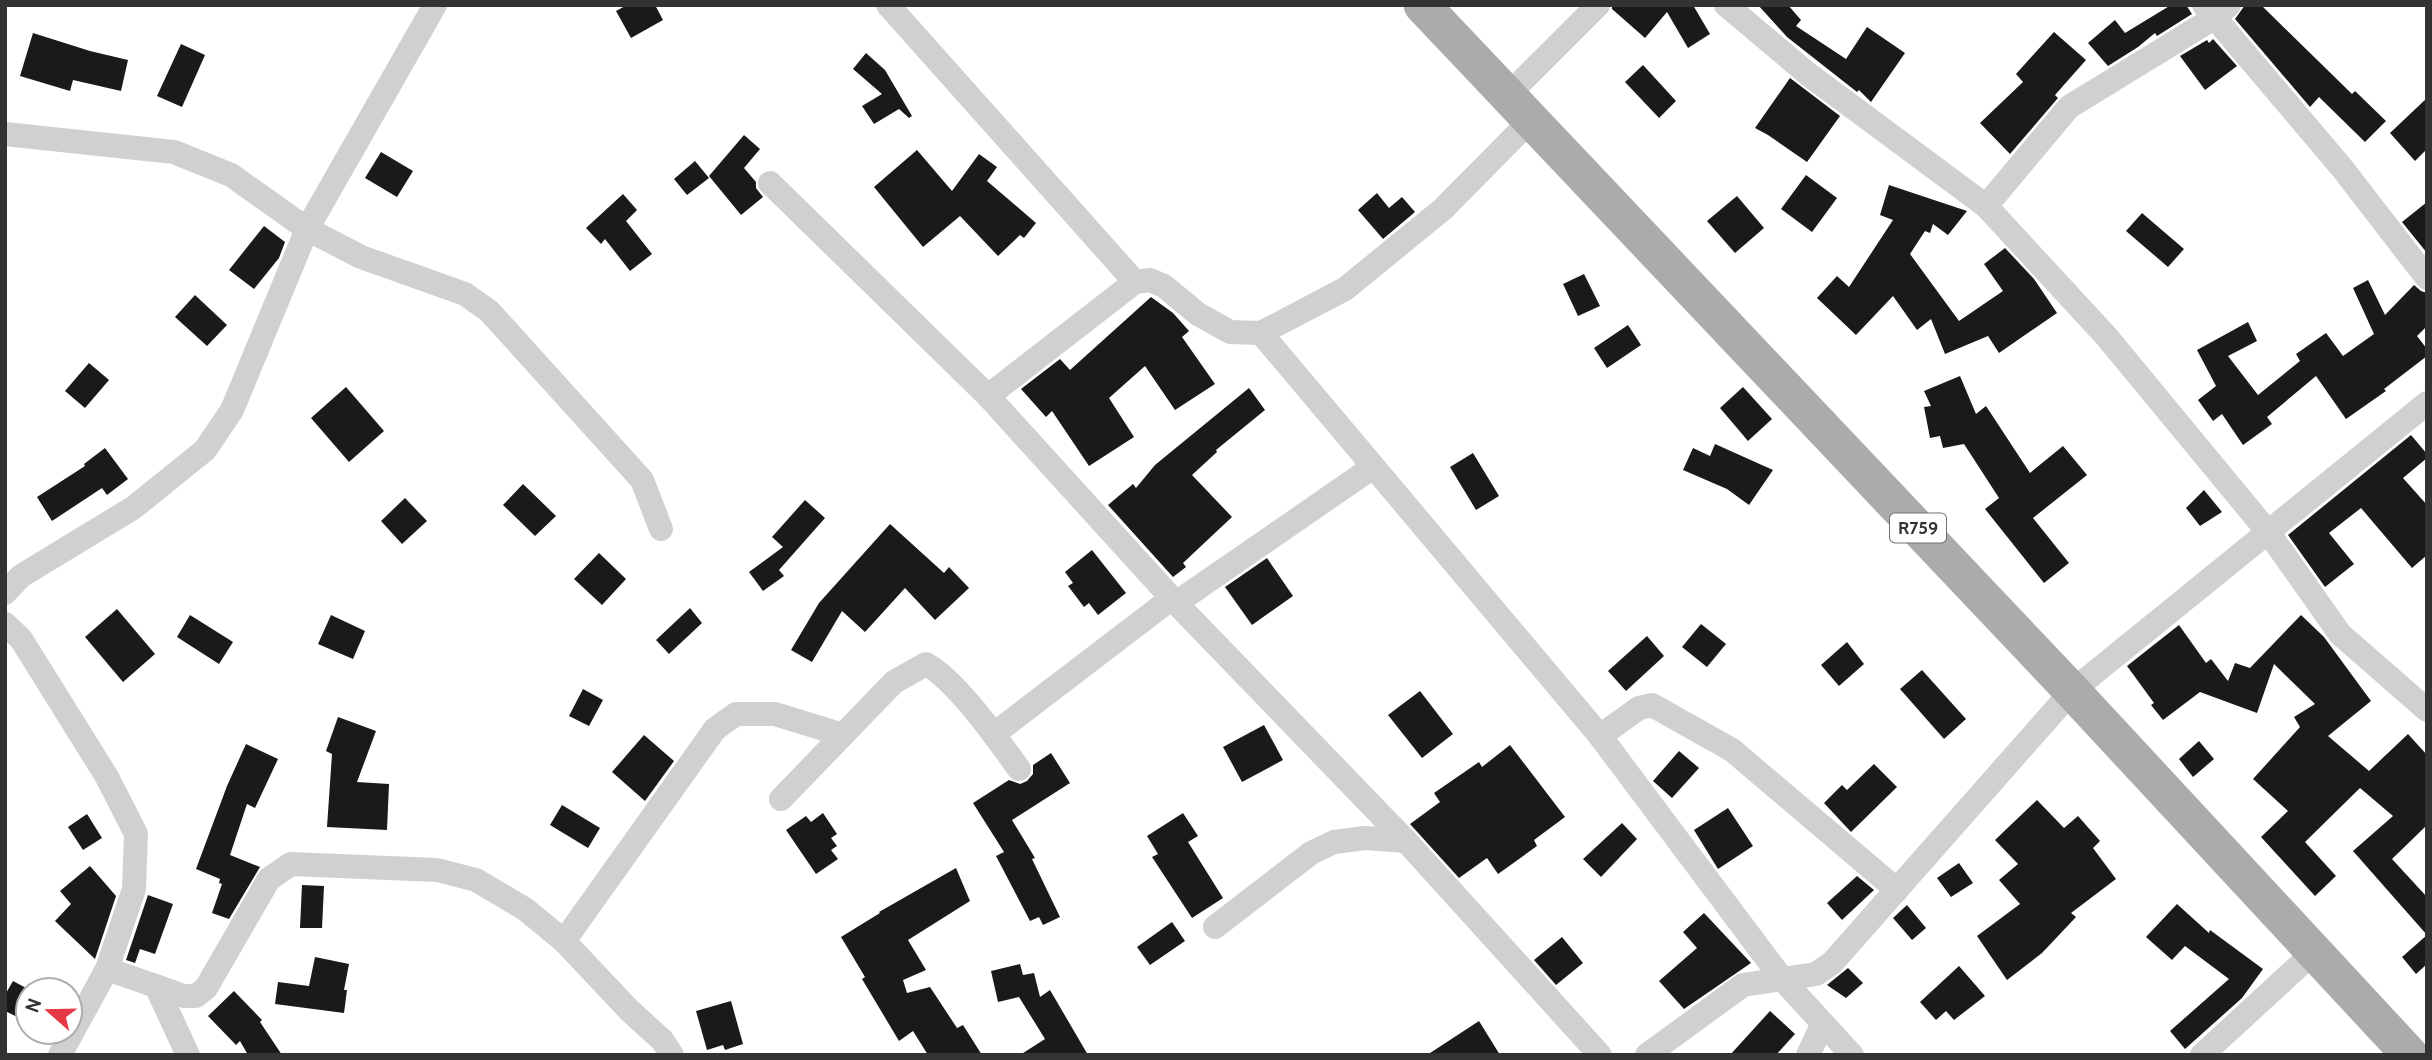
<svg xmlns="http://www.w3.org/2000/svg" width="2432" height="1060" font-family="Cabin,sans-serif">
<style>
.building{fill:#1a1a1a}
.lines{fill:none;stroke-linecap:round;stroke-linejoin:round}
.minor{stroke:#d0d0d0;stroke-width:24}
.primary{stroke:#ababab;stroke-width:37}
.labels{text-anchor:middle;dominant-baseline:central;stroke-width:7;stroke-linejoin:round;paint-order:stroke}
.shield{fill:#fff;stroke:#707070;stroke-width:2}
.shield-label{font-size:18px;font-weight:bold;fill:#333}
</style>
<rect width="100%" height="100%" fill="#fff"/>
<g class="building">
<polygon points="627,5 655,5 663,20 631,38 616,11"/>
<polygon points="1612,5 1693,5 1710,34 1688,48 1667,12 1645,38 1612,9"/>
<polygon points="1758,5 1788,5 1801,20 1796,26 1846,59 1867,27 1905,53 1871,102 1859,90 1857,92 1787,37"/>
<polygon points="2171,5 2186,5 2192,14 2157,36 2155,33 2138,47 2108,66 2088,43 2115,20 2125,33"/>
<polygon points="2245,5 2261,5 2352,94 2355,91 2386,121 2365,142 2319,97 2310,107 2235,19"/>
<polygon points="2054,32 2086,60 2055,95 2058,98 2010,154 1980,123 2023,82 2016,74"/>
<polygon points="33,33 90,51 128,60 121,91 73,80 70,91 20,76"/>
<polygon points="2213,39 2237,66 2205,90 2180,56 2207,40 2209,43"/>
<polygon points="181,44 205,55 182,107 157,96"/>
<polygon points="866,53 885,70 912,116 909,118 899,109 874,124 862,106 882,94 853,69"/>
<polygon points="1643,65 1676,101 1659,118 1625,82"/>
<polygon points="1790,78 1840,116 1807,162 1768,135 1755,128"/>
<polygon points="2427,98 2427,149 2415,161 2390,133"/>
<polygon points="744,135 760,149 744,168 756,182 756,188 763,197 741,215 709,176"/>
<polygon points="917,150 952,191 979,154 997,167 987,181 1036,223 1024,238 1020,235 998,256 960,216 923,247 874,187"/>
<polygon points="381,152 413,171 397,197 365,178"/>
<polygon points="695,161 709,178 687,195 674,179"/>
<polygon points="1806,175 1837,198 1812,232 1781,209"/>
<polygon points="1889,185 1967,211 1948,235 1933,224 1930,233 1925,231 1910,254 1959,321 2003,291 1984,264 2005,248 2034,279 2057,313 1999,353 1988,336 1945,354 1931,319 1917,330 1893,296 1856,335 1817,298 1837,276 1849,287 1893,220 1880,215"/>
<polygon points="1377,193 1389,208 1402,197 1415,212 1383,239 1358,210"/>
<polygon points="623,194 637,210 626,221 652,254 630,271 605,239 601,244 586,228"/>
<polygon points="1737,196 1764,228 1735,253 1707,221"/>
<polygon points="2427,202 2427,253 2402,222"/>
<polygon points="2142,213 2184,249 2168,267 2126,231"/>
<polygon points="264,226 285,242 279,258 254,289 229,270"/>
<polygon points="1584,274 1600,306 1578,316 1563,284"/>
<polygon points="2368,280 2385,315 2414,285 2421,291 2427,293 2427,326 2417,336 2427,349 2427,356 2384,389 2386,391 2346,419 2316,376 2267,417 2272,424 2243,445 2222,414 2213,421 2198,400 2216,386 2197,350 2248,322 2257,341 2228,356 2258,395 2300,361 2296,354 2326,333 2343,356 2374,334 2353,288"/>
<polygon points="195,295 227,325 207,346 175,317"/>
<polygon points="1151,297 1173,313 1189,331 1182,337 1215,384 1175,410 1145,366 1109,398 1134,437 1089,466 1052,411 1046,417 1021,389 1060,359 1070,370"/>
<polygon points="1628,325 1641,345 1607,368 1594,348"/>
<polygon points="89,363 109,380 85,408 65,391"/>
<polygon points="1960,376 1976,414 1986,406 2030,473 2063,446 2087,475 2033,518 2069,563 2044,583 1985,509 1999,498 1964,444 1943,448 1940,436 1930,438 1924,407 1931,406 1924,391"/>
<polygon points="346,387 384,431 349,462 311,418"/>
<polygon points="1743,387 1772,419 1748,441 1720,408"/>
<polygon points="1249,388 1265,410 1216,450 1217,452 1192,475 1232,517 1183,563 1186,567 1173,577 1108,505 1133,484 1136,488 1155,465"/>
<polygon points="2411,435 2427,454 2427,458 2403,478 2427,505 2427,555 2412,568 2361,508 2329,533 2354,564 2325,587 2288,535"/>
<polygon points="1715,444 1773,470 1749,505 1727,489 1683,470 1693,448 1710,456"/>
<polygon points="105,448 128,479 107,495 102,488 52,521 37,497 85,466 84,464"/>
<polygon points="1473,453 1499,496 1476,510 1450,467"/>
<polygon points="523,484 556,516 535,536 503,505"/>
<polygon points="2204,490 2222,512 2200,526 2186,508"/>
<polygon points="405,498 427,521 402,544 381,521"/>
<polygon points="805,500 825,518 779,570 784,576 763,591 749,572 783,547 772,537"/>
<polygon points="890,524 944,573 949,567 969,588 935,620 905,588 865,632 842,611 812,662 791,650 819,603"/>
<polygon points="1092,550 1126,593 1098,615 1089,603 1084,607 1068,586 1073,583 1065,572"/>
<polygon points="599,553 626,579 602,605 574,579"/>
<polygon points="1267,558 1293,596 1252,625 1225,587"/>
<polygon points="690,608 702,623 669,654 656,640"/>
<polygon points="117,609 155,654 123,682 85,637"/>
<polygon points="190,615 233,642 219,664 177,637"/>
<polygon points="331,615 365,631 353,659 318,644"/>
<polygon points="2301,615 2324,637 2371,701 2328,736 2369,771 2408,734 2427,755 2427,825 2392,859 2427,897 2427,964 2416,974 2402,957 2427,935 2353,851 2393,816 2360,788 2305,842 2336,876 2315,896 2261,837 2288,811 2253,779 2300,727 2294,717 2315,704 2274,664 2257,713 2200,692 2163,720 2151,705 2154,703 2127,666 2179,625 2206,663 2211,659 2228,681 2235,663 2250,668"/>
<polygon points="1701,624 1726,644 1707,667 1682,647"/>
<polygon points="1647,636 1664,656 1626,691 1608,671"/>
<polygon points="1847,642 1864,664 1839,686 1821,665"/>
<polygon points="1922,670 1966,719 1944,739 1900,689"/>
<polygon points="583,689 603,700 589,726 569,716"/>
<polygon points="1420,691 1453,734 1422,758 1388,715"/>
<polygon points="338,717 376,731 357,782 389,784 387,830 327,827 332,754 326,751"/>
<polygon points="1264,725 1283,760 1242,782 1223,747"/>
<polygon points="644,735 674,761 645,801 612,772"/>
<polygon points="2199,741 2214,759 2193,777 2179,759"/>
<polygon points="246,744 278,759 255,808 247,804 230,855 260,867 229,919 212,913 222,884 219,883 220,879 196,869 227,786"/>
<polygon points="1510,745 1565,817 1534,840 1537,846 1498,874 1487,858 1459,878 1410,824 1440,802 1434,793 1479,762 1482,767"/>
<polygon points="1679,751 1699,768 1672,798 1653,781"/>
<polygon points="1051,753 1070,783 1012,820 1035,858 1032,859 1060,917 1043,925 1039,917 1030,921 996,856 1004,852 973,803 1009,780 1020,784 1027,781 1033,774 1033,765"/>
<polygon points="1874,764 1897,787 1851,832 1824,803 1842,785 1847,790"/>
<polygon points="2037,800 2064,828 2078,816 2100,841 2093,848 2116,879 2071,913 2076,917 2042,953 2007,980 1977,936 2020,904 1999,880 2018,864 1995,840"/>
<polygon points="562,805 600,828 588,848 550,825"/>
<polygon points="1728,808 1753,846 1718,869 1694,830"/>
<polygon points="823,813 837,834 831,838 837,846 831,850 838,859 816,874 786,830 806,816 811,822"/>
<polygon points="1183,813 1198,836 1188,842 1223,898 1192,918 1152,857 1158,854 1147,836"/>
<polygon points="87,814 102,838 83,850 68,827"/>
<polygon points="1622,823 1637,839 1601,877 1583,859"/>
<polygon points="1959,863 1973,883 1951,897 1937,878"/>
<polygon points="90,866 116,896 95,959 55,921 71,904 60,891"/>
<polygon points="956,868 970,901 908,940 926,970 903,980 907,993 930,987 957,1028 963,1025 982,1055 928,1055 913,1031 899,1041 862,979 865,977 841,937 880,913 879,912"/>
<polygon points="1857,876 1874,890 1842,920 1827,903"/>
<polygon points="302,885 324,886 322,928 300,928"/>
<polygon points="148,895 173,904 155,954 140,949 135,963 126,960"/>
<polygon points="2177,904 2209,933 2210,930 2263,969 2242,998 2185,1049 2170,1031 2229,979 2185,946 2172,960 2146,937"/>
<polygon points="1907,905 1926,928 1912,940 1893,918"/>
<polygon points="1704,913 1751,963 1684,1009 1659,981 1697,948 1683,932"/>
<polygon points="1172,922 1185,941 1150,965 1137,947"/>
<polygon points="1562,937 1583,963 1556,985 1534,960"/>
<polygon points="315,957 349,964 344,990 347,990 344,1013 275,1004 278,982 309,986"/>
<polygon points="1020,964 1023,975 1034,973 1040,997 1050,990 1088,1055 1020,1055 1045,1039 1019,997 998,1002 991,971"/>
<polygon points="1959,966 1985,996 1954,1020 1946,1011 1936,1020 1920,1002"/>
<polygon points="1848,968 1863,983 1846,998 1827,985"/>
<polygon points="13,981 28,989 28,1022 5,1011 5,995"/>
<polygon points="234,991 262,1020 260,1022 282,1055 248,1055 240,1041 236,1045 208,1016"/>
<polygon points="731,1001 743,1044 725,1050 723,1045 707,1050 696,1011"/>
<polygon points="1770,1011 1795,1034 1776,1055 1730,1055"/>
<polygon points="1479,1021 1500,1055 1427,1055"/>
</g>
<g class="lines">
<g class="minor">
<polyline points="888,5 1135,282"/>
<polyline points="1726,5 1808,74 1986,206 2106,336 2268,532 2340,634 2427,710"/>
<polyline points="2204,5 2342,168 2427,278"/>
<polyline points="1506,97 1598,5"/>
<polyline points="5,134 174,152 231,175 307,229 361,257 465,294 489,311 642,480 661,529"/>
<polyline points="770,183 988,396 1176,603 1406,841 1600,1055"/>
<polyline points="1986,206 2069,107 2214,18 2229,5"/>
<polyline points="1261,333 1600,736 1783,980 1852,1055"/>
<polyline points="988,396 1135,282 1150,280 1164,286 1198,314 1230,332 1261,333 1345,289 1443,209 1531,120"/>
<polyline points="5,593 21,576 133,508 205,450 232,410 307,229 435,5"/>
<polyline points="1176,603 1373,467"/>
<polyline points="5,624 21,639 107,777 136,834 134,889 107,969 60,1055"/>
<polyline points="994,734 1172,598"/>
<polyline points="1600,736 1639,708 1652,705 1732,750 1897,890"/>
<path d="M781,799l113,-117 32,-18c30,16 72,76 93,105"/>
<polyline points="1215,927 1311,853 1334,842 1365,838 1406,841"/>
<polyline points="564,941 715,729 736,714 775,714 843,735"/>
<polyline points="107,969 184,996 196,996 206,988 269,879 291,864 437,870 476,880 525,909 564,941 629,1010 662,1040 672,1055"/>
<polyline points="156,986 188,1055"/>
<polyline points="1647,1055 1743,985 1816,974 1832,963 2072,691 2427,403"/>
<polyline points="1808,1055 1822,1025"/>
<polyline points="2202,1055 2315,951"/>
</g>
<polyline class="primary" points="1422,5 2072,691 2410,1055"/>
</g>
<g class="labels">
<rect class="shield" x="1890" y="513.5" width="56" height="29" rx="5"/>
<g class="shield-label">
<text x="1918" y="528">R759</text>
</g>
</g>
<rect width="2432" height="1060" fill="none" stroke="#333333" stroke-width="14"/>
<g transform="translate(49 1011) rotate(290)"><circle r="33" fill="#ffffff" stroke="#adadad" stroke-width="2"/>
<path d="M0-5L12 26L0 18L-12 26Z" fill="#e63946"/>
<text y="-10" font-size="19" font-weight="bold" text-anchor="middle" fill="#333333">N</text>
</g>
</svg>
